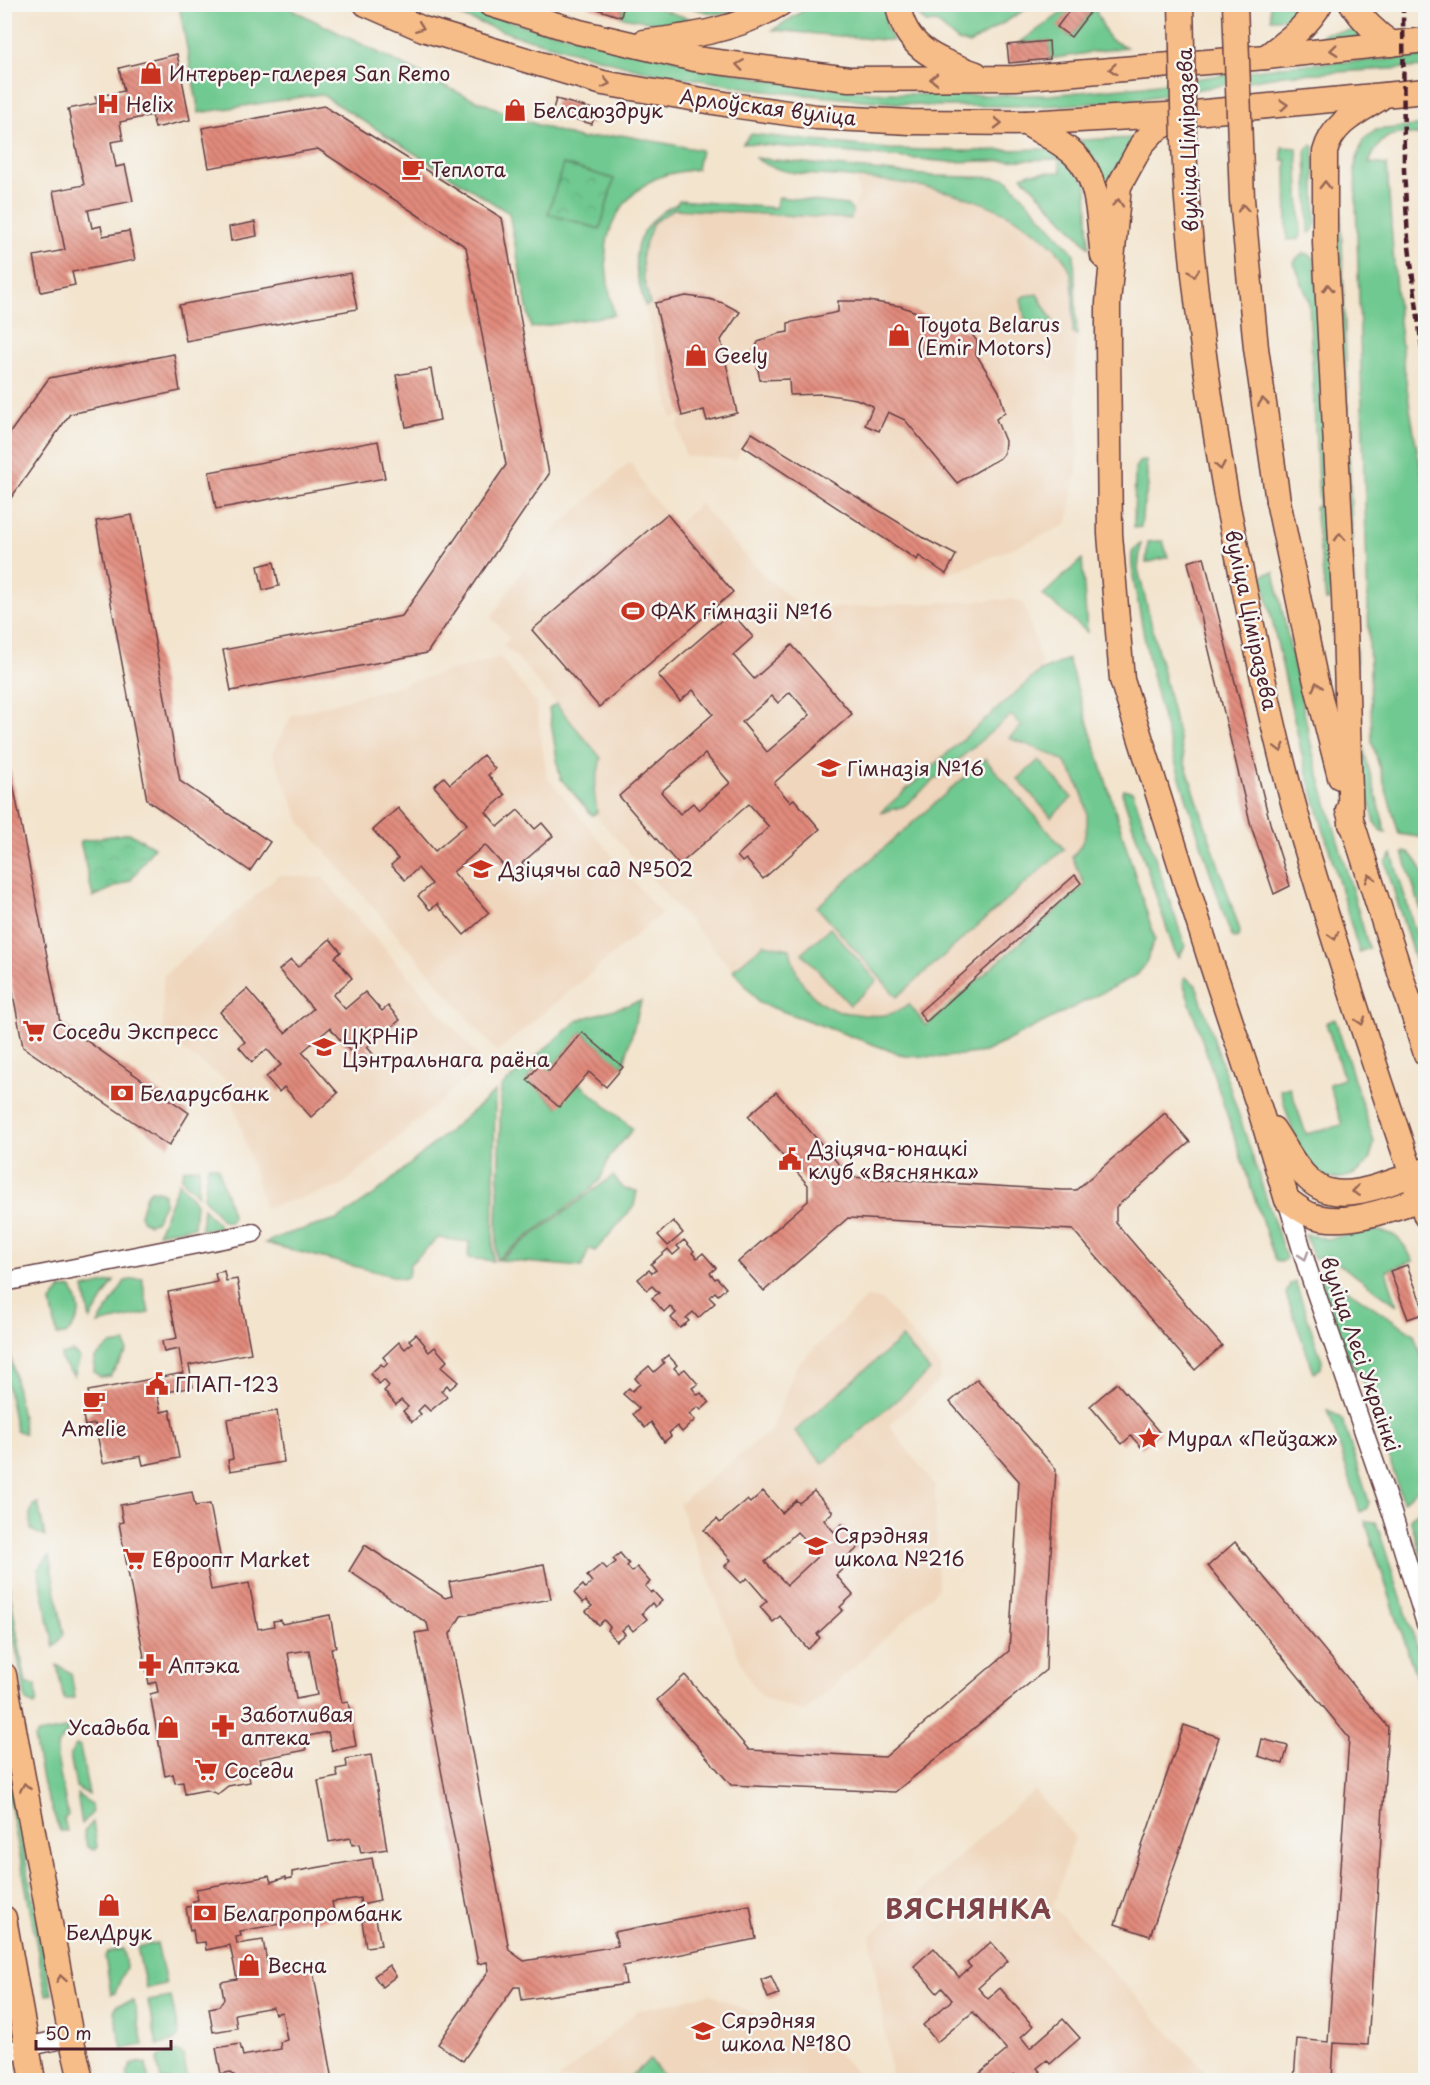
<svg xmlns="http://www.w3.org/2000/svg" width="1430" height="2085" font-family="'Playpen Sans',sans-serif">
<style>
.built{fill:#efd6bc}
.green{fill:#70c990;stroke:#5d745e;stroke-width:1.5}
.park{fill:url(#park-crowns);stroke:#5d745e;stroke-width:1.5}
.building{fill:url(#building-back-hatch);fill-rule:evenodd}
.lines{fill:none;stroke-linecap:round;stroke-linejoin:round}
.minor-casing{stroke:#633d43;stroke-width:21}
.major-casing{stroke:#633d43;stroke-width:27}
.minor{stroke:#fff;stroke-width:18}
.major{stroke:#f7bd88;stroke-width:24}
.rail{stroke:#4a1f2b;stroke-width:4.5;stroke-dasharray:9 4.5;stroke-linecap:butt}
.major-bridge-casing{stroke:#633d43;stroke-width:27;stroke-linecap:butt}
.major-bridge{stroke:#f7bd88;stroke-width:24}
.oneway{stroke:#986655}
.oneway2{stroke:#ae9aa0}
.labels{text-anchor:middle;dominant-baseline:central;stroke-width:5;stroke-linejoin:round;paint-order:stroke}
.poi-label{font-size:20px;fill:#4a1f2b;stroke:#f6f6f2;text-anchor:start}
.street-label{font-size:20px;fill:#4a1f2b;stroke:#f6f6f2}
.district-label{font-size:26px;font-weight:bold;letter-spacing:1.5px;fill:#7f4447;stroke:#f6f6f2}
</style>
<defs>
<pattern id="park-crowns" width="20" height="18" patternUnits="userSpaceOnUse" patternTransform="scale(1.5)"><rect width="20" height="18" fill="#70c990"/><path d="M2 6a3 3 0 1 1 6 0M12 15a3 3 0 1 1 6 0" fill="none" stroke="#62ac7c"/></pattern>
<pattern id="building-back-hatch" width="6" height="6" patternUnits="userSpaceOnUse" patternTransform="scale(1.5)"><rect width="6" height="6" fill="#e18a7c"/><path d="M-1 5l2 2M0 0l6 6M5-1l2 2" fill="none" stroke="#b87066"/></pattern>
</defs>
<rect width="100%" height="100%" fill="#f6f6f2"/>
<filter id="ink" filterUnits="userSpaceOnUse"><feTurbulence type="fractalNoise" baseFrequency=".0167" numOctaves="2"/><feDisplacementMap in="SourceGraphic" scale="12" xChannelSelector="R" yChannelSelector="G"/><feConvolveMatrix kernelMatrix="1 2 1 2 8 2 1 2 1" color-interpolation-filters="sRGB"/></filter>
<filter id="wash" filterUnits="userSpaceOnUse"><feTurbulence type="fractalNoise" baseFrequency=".008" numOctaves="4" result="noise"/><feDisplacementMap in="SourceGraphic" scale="24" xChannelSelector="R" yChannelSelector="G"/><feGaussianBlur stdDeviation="1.35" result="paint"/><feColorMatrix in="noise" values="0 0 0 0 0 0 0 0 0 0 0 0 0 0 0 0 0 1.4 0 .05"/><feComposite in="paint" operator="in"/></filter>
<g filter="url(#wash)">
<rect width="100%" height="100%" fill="#f3e4ce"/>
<g class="built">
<polygon points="856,178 928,187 981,202 1028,225 1053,246 1065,261 1071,275 1073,333 1077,335 1075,371 1079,456 1067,525 967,567 946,574 915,562 743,446 736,460 685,456 678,426 681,416 672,418 638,279 636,253 646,227 665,209 851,215 859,195"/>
<polygon points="630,462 647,491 676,525 700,504 763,575 805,609 1012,599 1024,604 1042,665 1142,969 907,1054 852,1038 796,1017 754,994 566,782 598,754 515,655 502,646 510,638 491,617 544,539"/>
<polygon points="500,657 536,703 547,777 661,914 497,1052 301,823 272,753 292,715"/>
<polygon points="279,875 323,878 479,1057 473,1073 340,1187 265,1208 227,1081 163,1037 163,976"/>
<polygon points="866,1298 882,1300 939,1365 942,1378 889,1425 935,1486 938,1589 805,1712 764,1699 746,1675 679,1504 772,1429 796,1366"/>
<polygon points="1034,1790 1074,1837 1053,1907 1205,2071 1196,2080 892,2080 870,1936"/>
<polygon points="710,1994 836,2051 863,2080 558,2080 637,2011"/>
</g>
<g class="green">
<polygon points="1074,4 1058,27 1071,37 1094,7 1109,39 1126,47 1050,59 1049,41 1019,43"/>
<path d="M179,5h104l172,86 68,29 58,19 40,-4 80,15 -4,19c-11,2 -22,3 -32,6 -32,10 -57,43 -59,76 -1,21 4,43 8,64l-83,13 -22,-115 -188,-119 -122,19z"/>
<polygon points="429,5 466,5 519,24 769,80 871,92 931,95 1048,95 1143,86 1292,65 1425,57 1425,67 1284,75 1140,99 1098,103 1047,106 928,106 765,91 641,70 514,35"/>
<polygon points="624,5 649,5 696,21 664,24 621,17"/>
<path d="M683,5h71c-31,13 -40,10 -71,0z"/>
<polygon points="812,5 885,5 886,27 893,41 773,30"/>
<polygon points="909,5 909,4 1033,5 969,44 958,41 936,22 926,23"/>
<path d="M1270,5v-1l31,1c-9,10 -16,15 -30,14z"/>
<polygon points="1363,29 1369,37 1317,42 1324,33"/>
<path d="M1425,125v19l-4,-8c-30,-6 -40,-1 -52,27l18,2c7,108 14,217 38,323v350l-26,-4 -27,-92 -17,-577 8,-25 13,-10z"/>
<polygon points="751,134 889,149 967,151 1041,149 1054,151 1087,183 1089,247 1022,176 1030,173 1061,172 1059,159 949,162 743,143"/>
<path d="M1137,138l-30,70c-5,-34 -5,-43 -29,-68z"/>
<polygon points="1312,145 1314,147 1316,223 1313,230 1309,233 1306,149"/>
<polygon points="1282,147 1297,148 1301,235 1299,239 1287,240 1286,160 1282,160"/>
<polygon points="1339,152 1358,718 1364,751 1386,832 1381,831 1375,823 1357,755 1333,153"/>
<path d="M755,158l178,18 73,2 68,75 3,82 -4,-2c0,-15 1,-46 -2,-59 -4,-15 -16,-26 -27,-36 -55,-45 -128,-55 -197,-61 -31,-3 -66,0 -92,-19z"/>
<path d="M779,197l68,8 5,5 -1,9 -177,-10 -21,14 -11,30 1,23 7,28 -5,2c-4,-16 -11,-36 -9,-52 2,-22 21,-42 41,-50l2,-4 96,8z"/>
<polygon points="1303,253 1308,254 1315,259 1328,552 1332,577 1329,601 1326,601 1315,508 1319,504 1309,301 1294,263 1296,259"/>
<polygon points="1037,294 1059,332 1057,334 1026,324 1021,299 1024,296"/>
<polygon points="1146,460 1148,487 1143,507 1141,527 1134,528 1135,468 1139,462"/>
<polygon points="1156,541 1163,541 1168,557 1146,563 1148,542"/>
<path d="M1141,544l-3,25 47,194 55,168 -1,6 -6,1 -5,-11c-33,-104 -71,-207 -88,-314 -3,-15 -10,-45 -8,-59 1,-5 5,-8 9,-10z"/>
<polygon points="1082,559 1087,632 1043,595"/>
<polygon points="1274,572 1314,758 1369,948 1359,952 1303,759 1262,575"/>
<path d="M1068,659l87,280 -10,26 -8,10 -152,77 -40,5 -40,-1 -145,-53 -27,-33 31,-26 26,5c4,25 19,51 44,61 6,3 16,3 23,4 21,3 35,3 52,-10l17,22 159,-141 -13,-28c23,-24 17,-56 1,-82 -4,-5 -6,-12 -11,-15 -16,-10 -36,-15 -53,-22l13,-12 -11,-11 -107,91 -24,7 159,-141z"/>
<polygon points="556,704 601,758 594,790 597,813 592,815 561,779 559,772 549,709"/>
<polygon points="985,759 1064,849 897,997 817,907"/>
<polygon points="1039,760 1072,798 1051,817 1018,779"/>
<polygon points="1124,789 1133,792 1185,946 1179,957 1174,950 1122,793"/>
<path d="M1405,852c25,10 21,48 20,71l-22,-70z"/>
<polygon points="1392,854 1425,964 1417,967 1387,868 1386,862"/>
<polygon points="830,928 877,981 850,1005 802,953"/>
<polygon points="1185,977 1196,985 1286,1258 1282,1262 1275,1260 1183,982"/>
<polygon points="641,1001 623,1067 582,1032 549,1071 541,1064 527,1079 558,1107 579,1083 633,1129 610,1156 600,1180 585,1194 496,1260 501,1087 578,1020"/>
<path d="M1335,1019l39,123c-2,15 -7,26 -22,33 -49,20 -61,-53 -72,-85l10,-3 16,47 36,-9 -13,-41 15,-5 -18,-56z"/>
<polygon points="495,1092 493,1261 468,1258 469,1242 438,1238 410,1264 408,1276 404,1279 265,1243 283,1235 337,1220 376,1193"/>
<polygon points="208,1165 218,1167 232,1215 230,1222 223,1221 204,1198"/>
<polygon points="199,1167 198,1195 181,1178 184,1169"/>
<polygon points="613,1176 624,1189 637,1191 634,1206 595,1251 589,1248 582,1267 499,1260"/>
<polygon points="179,1182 196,1203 194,1227 158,1233"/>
<polygon points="203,1208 218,1224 219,1228 201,1230"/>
<path d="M1369,1230c26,1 33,8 44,31l-27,10 11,34 -68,-48 -15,1 -9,-24 23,5z"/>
<polygon points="1324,1274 1414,1334 1425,1367 1425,1482 1403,1502 1368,1391 1346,1353 1320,1280"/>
<polygon points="142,1278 149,1313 98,1324 125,1281"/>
<polygon points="114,1281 90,1320 84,1288"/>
<polygon points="1295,1281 1322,1361 1321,1368 1314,1373 1286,1294 1290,1284"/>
<path d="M72,1288c9,23 12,28 -6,47h-9l-6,-33 10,-13z"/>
<polygon points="6,1330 25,1434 16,1430 5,1374"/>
<polygon points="902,1338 930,1371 823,1464 795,1431"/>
<polygon points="126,1343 127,1352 110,1376 100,1377 94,1372 95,1358 110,1345"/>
<polygon points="73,1352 80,1358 74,1376 61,1360 61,1355"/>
<polygon points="1328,1410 1342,1419 1369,1502 1367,1508 1360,1512"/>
<polygon points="38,1503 45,1537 31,1530 30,1514 33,1505"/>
<polygon points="1425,1504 1425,1567 1410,1519"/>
<polygon points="1365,1521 1376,1522 1425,1671 1425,1704"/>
<polygon points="49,1556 64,1634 54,1647 38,1569"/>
<polygon points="5,1565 26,1684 36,1685 37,1701 35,1705 26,1701 5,1589"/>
<polygon points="57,1665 71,1673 75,1698 64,1700"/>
<polygon points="70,1728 57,1747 57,1758 68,1815 64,1819 67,1831 60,1831 43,1785 34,1738 38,1734"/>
<polygon points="76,1745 80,1746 89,1795 76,1787 70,1755"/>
<polygon points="4,1748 52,1994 46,1995 5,1776"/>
<polygon points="77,1794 91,1804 92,1813 82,1824"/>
<polygon points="93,1822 97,1847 94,1850 87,1847 84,1832"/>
<polygon points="157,1943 166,1984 146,1988 137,1947"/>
<polygon points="123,1949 126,1967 115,1993 111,1994 105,1956 108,1952"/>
<polygon points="171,1997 179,2035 175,2041 157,2045 148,2001"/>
<polygon points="134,2001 143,2045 122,2049 114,2011 117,2005"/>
<polygon points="176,2051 183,2055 188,2080 161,2080 157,2060 160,2056"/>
<polygon points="650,2060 667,2080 626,2080"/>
<polygon points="137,2062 146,2064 149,2080 129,2080 127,2074 131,2065"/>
</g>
<g class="park">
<polygon points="563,164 614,179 600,229 548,214"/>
<polygon points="129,833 154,847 131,880 93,897 80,841"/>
<polygon points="151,1190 158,1190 164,1194 164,1204 155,1222 149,1224 143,1221 140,1215 146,1195"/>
</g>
<g id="blocks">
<g class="building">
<polygon points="582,4 624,4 621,17"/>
<polygon points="1074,4 1091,4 1094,7 1071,37 1057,27"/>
<polygon points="1049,41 1050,59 1009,63 1007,45"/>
<polygon points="177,54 190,120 155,128 152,115 120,122 123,140 111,142 116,167 125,165 133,201 88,210 92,228 101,226 103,236 129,231 135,260 72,272 75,285 41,292 34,256 65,250 53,191 84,185 68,109 98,103 95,97 124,91 119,68"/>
<polygon points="556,99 596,110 592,124 552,113"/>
<polygon points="324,106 502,218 549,474 427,653 231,691 223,650 402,616 506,465 466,247 318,149 209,168 202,128"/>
<polygon points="255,222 257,236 231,241 229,227"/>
<polygon points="350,273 357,309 186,341 179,305"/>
<polygon points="686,296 709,299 723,303 740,312 721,340 737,413 707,421 704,410 682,416 655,303"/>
<polygon points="838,301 868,301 900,306 927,316 951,331 957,328 970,332 977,341 976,354 999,391 1005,412 996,419 1005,441 1004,453 1000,458 957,483 905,420 888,412 879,431 865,425 873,406 856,399 823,394 790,395 789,379 760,380 754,351 758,342 777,334 788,332 788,323 838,312"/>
<polygon points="174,354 180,391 70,414 4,508 4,441 49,378"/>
<polygon points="431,369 440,420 406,427 396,375"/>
<polygon points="752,433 929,541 956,555 946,574 919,556 917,560 743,446"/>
<polygon points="378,441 385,478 216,509 209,472"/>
<polygon points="667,514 733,592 599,707 532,630"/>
<polygon points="132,515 180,781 270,842 250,871 147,800 96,521"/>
<polygon points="1204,557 1270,823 1290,886 1274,894 1251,826 1188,562"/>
<polygon points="274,562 279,586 263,590 258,566"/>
<path d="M731,612l22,25 -20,18 21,24 38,-34 60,69 -78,69 16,19 4,-3 26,30 -57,50 -17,-20 -4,3 -5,-6 32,-29 -20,-23 -70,61 -60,-69 94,-82 -20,-24 -13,11 -22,-26zM790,692l20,23 -43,37 -25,-30 30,-26 6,7zM705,754l25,29 -31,27 -6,-7 -13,11 -19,-22z"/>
<polygon points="4,738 60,1022 189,1113 169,1146 23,1047 4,946"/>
<polygon points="483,755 495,769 488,775 505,795 486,812 498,827 518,810 535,829 542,823 553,836 522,863 529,871 517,881 485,845 453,872 489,913 464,935 437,904 430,910 418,896 432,884 418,868 405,880 391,865 398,859 373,830 398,808 435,851 467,824 434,786 444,777 450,784"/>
<polygon points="1075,875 1081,883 926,1022 919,1012"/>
<polygon points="330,939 341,952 335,957 352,978 333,995 345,1009 365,992 382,1011 388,1006 400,1020 367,1047 373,1054 361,1064 330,1028 302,1052 338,1093 311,1117 284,1087 279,1092 266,1077 281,1065 267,1049 252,1062 239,1047 245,1042 220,1012 247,989 285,1033 313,1009 279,970 291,960 298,967"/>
<polygon points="582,1032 623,1067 606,1087 589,1072 559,1107 527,1080 541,1063 549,1071"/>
<polygon points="776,1092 850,1177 1062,1190 1076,1190 1165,1113 1190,1142 1116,1207 1116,1223 1222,1346 1195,1370 1073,1230 848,1218 764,1291 738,1262 808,1201 808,1185 748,1116"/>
<polygon points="673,1221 683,1233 668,1246 658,1235"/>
<polygon points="684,1240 694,1251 692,1253 697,1258 703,1253 716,1268 710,1273 715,1279 717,1278 726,1288 718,1295 715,1292 709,1297 715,1303 698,1318 693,1312 686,1318 689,1321 680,1328 671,1318 676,1313 670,1306 664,1312 652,1298 659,1293 652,1286 647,1290 638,1279 649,1270 652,1273 656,1270 651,1264 668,1249 673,1255 680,1249 677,1246"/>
<polygon points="1407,1265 1425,1313 1408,1319 1390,1271"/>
<polygon points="224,1271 226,1281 237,1279 251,1353 189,1365 193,1387 157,1394 161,1412 170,1410 179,1458 143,1465 141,1456 103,1463 95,1424 85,1426 83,1415 92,1413 88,1391 183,1373 179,1349 164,1352 162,1341 177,1338 168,1292 217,1282 215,1273"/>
<polygon points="416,1334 425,1345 424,1346 429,1352 435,1347 447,1361 441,1367 458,1382 450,1389 447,1385 441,1391 447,1397 430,1411 424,1405 418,1411 421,1414 412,1422 403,1411 408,1407 401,1400 396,1405 384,1391 389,1386 384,1380 379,1384 370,1374 381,1364 384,1367 388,1363 383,1357 399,1342 405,1349 412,1343 409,1340"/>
<polygon points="668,1355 677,1365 674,1368 679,1373 685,1369 698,1384 692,1388 698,1395 701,1393 709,1403 701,1410 698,1407 689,1414 695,1420 682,1432 677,1426 669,1433 671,1436 664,1442 651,1422 645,1428 633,1414 639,1408 623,1394 629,1388 632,1391 640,1384 635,1378 649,1366 654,1372 664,1363 662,1360"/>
<polygon points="977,1379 1056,1469 1048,1602 1046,1670 895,1792 731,1785 657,1700 685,1675 749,1750 885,1757 1009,1651 1019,1481 950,1402"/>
<polygon points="1117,1383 1160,1433 1142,1448 1131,1436 1122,1444 1090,1406"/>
<polygon points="277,1411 284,1462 230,1471 228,1460 233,1459 227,1419"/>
<path d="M763,1491l19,22 14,-13 3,3 15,-12 19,21 -9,8 10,12 8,-8 19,21 -14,13 4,4 -15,13 17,20 -13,12 3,3 -26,24 3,4 -12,11 -28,-33 -7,6 -13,-15 7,-6 -20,-23 -6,5 -16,-17 6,-6 -27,-30 13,-11 3,4 27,-23 3,3zM797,1532l22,23 -32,30 -22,-23z"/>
<path d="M192,1492l3,14 15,-2 12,62 -15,3 4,21 38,-7 9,46 16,-3 -1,-5 8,-1 1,4 48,-9 6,32 -5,1 11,55 6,-1 8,44 -24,5 -4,-19 -25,5 3,13 -46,9 2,8 -14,3 2,12 -22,4 -10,8 -12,-4 -21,4 -2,-12 -8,1 -2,-9 -8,2 -15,-82 8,-2 -2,-10 -7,2 -30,-161 4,-1 -3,-17zM309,1650l8,45 -21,4 -8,-46z"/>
<polygon points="1235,1542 1388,1727 1368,2045 1334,2043 1332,2080 1294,2080 1297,2039 1328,2042 1349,1738 1208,1566"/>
<polygon points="365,1545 445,1598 452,1596 449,1582 544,1564 551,1599 461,1616 450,1634 509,1950 524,1961 618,1946 614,1932 750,1905 756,1939 623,1966 626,1984 522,2000 520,1987 514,1987 463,2061 438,2044 489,1970 487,1962 478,1964 415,1633 429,1631 427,1623 349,1571"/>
<polygon points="620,1553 629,1564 627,1566 632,1572 637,1567 650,1582 645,1586 651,1593 653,1591 662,1601 655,1607 652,1603 642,1613 647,1619 633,1631 628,1625 622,1630 625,1634 616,1641 607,1630 610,1627 604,1620 598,1625 586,1611 592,1606 586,1600 583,1603 574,1593 583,1585 585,1588 592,1582 587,1576 602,1564 607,1569 616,1562 613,1559"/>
<polygon points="1184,1725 1219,1737 1150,1936 1115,1924"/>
<polygon points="1262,1739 1288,1746 1283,1764 1258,1756"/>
<polygon points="371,1755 387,1849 361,1853 359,1844 352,1845 351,1838 329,1842 318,1781 338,1777 336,1769 347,1767 346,1759"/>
<polygon points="372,1858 380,1901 361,1905 360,1898 332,1902 335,1918 317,1922 316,1918 240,1931 241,1936 236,1937 237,1944 263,1940 269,1973 287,1969 290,1965 294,1968 312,1965 333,2080 237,2080 236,2077 230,2072 221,2074 216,2048 240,2044 243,2056 281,2049 280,2042 287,2040 282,2012 275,2014 273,2007 235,2014 237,2028 213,2032 209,2008 219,2006 224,1999 221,1982 237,1979 230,1945 206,1950 205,1942 195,1943 193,1930 190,1931 186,1907 194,1906 193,1901 198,1900 196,1889 269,1876 271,1882 286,1877 286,1879 292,1878 292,1872"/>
<polygon points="376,1919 381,1945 366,1947 362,1921"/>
<polygon points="991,1942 1008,1961 978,1988 988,1999 1000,1988 1033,2026 1021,2037 1030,2048 1063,2019 1080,2038 1050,2064 1047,2060 1037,2068 1048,2080 1019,2080 1015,2075 1008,2080 972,2080 1007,2050 973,2012 937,2042 923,2025 952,2000 942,1988 937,1993 914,1966 934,1948 959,1977 971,1967 967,1963"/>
<polygon points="389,1965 396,1976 382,1987 374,1976"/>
<polygon points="771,1976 779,1994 768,1998 761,1980"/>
</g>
</g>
</g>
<g filter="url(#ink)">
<use href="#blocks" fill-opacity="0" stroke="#633d43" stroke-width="1.5"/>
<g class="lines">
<g class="minor-casing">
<g id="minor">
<polyline points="1287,1200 1308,1270 1392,1513 1426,1624"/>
<polyline points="4,1282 253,1233"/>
<polyline points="4,2052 71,2037"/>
</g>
</g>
<g class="major-casing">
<g id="major">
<polyline points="366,4 423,29 603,83 731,105 816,117 910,122 1026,123 1184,114 1426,91"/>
<polyline points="490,4 579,32 695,59 849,79 1016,78 1266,57 1426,40"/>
<path d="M898,4c6,46 41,56 78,70"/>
<path d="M1352,4c11,17 24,29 40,40"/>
<path d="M644,42c49,-6 93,-12 136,-38"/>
<path d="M1266,57c20,-16 41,-30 54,-53"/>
<path d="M1184,114l-30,17 -12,13 -23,42 -11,117v42l2,189 12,146 88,279 50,151 27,90c8,5 16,12 24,15 33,13 83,-7 115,-18"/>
<path d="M1026,123c16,10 35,19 48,31 27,25 24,68 29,102"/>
<polyline points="1278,501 1315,678 1340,777"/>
<path d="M1228,507c22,108 42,217 73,324 38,129 81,257 125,385"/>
<polyline points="1348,810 1426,1054"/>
<path d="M1351,824l-7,-228 -19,-353v-91c7,-28 31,-39 54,-53"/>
<path d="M1273,1129c13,19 26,47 46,58 28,17 78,-8 107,-17"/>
<polyline points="4,1675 71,2037 81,2080"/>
<polyline points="4,1918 33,2080"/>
</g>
</g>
<use href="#minor" class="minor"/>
<use href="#major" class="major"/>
<polyline class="rail" points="1403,4 1404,170 1408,239 1426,380"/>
<g class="major-bridge-casing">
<g id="major-bridge">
<path d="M1181,4c2,65 1,131 6,196 8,103 23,205 41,307"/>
<polyline points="1235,4 1242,199 1256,348 1278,501"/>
</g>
</g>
<use href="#major-bridge" class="major-bridge"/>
</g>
<defs><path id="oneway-chevron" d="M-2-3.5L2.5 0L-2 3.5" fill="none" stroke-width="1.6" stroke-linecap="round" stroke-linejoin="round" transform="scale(1.5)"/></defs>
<g class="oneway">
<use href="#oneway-chevron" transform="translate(420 27) rotate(21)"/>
<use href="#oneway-chevron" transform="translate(1334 50) rotate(174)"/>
<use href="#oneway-chevron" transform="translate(740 65) rotate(-172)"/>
<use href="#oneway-chevron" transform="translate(1113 69) rotate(175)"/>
<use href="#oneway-chevron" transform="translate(934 79) rotate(-180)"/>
<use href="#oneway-chevron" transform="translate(606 83) rotate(12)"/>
<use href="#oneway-chevron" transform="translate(1284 105) rotate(-5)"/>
<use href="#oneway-chevron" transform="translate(998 123) rotate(1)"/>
<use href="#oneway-chevron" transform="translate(1325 185) rotate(-90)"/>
<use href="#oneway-chevron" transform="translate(1118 203) rotate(-85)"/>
<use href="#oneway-chevron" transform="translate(1243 208) rotate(-95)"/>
<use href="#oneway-chevron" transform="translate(1194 273) rotate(85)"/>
<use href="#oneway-chevron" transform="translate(1328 288) rotate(-93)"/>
<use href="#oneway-chevron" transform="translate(1263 402) rotate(-98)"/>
<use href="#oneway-chevron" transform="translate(1220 466) rotate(80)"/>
<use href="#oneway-chevron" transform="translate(1340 537) rotate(-93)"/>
<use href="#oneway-chevron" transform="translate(1317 686) rotate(-104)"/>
<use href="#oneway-chevron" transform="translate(1280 748) rotate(76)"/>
<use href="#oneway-chevron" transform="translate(1370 878) rotate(-108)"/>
<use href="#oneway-chevron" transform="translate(1334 936) rotate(73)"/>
<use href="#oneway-chevron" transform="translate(1361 1021) rotate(72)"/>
<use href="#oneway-chevron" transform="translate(1356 1191) rotate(171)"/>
<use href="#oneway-chevron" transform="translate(25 1787) rotate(-100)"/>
<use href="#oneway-chevron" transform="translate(61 1979) rotate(-100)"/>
</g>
<use class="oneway2" href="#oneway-chevron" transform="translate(1304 1256) rotate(72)"/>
</g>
<defs>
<g id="shop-bare" transform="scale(1.8)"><path d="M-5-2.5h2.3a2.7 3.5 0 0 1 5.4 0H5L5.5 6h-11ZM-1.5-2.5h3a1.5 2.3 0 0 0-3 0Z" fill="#c8321e" stroke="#f6f6f2" stroke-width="2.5" paint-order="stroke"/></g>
<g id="hospital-bare" transform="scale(1.8)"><path d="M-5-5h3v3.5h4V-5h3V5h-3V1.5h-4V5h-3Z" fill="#c8321e" stroke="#f6f6f2" stroke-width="2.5" paint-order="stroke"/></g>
<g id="cafe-bare" transform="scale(1.8)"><path d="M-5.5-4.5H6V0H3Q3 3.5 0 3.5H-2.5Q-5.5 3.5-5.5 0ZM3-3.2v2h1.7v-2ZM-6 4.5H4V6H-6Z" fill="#c8321e" stroke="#f6f6f2" stroke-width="2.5" paint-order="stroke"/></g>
<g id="stadium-bare" transform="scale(1.8)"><path d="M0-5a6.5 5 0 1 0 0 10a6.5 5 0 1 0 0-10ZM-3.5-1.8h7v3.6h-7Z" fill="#c8321e" stroke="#f6f6f2" stroke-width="2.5" paint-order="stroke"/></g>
<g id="school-bare" transform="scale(1.8)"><path d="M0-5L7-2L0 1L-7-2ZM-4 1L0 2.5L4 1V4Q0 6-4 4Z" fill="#c8321e" stroke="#f6f6f2" stroke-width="2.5" paint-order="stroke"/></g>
<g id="supermarket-bare" transform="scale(1.8)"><path d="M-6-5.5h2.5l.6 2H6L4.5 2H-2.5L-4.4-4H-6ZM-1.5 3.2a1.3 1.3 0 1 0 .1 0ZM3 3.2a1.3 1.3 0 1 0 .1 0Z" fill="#c8321e" stroke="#f6f6f2" stroke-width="2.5" paint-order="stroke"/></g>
<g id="bank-bare" transform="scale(1.8)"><path d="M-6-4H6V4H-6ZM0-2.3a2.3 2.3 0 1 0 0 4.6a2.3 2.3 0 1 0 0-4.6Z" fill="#c8321e" stroke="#f6f6f2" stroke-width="2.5" paint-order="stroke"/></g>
<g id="civic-bare" transform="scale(1.8)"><path d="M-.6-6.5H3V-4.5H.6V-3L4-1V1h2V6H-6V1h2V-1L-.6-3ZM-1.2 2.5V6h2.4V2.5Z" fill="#c8321e" stroke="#f6f6f2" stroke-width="2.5" paint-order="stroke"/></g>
<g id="sight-bare" transform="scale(1.8)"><path d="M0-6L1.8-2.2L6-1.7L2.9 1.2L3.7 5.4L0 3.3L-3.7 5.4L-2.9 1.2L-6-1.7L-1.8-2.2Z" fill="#c8321e" stroke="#f6f6f2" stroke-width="2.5" paint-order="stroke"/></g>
<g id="pharmacy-bare" transform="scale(1.8)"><path d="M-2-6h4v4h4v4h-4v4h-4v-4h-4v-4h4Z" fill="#c8321e" stroke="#f6f6f2" stroke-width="2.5" paint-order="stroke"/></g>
</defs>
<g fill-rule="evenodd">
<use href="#shop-bare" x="151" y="73"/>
<use href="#hospital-bare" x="108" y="104"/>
<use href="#shop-bare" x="515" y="110"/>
<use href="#cafe-bare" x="413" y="169"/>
<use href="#shop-bare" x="899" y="335"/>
<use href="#shop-bare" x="696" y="355"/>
<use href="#stadium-bare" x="633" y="611"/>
<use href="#school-bare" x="829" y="768"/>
<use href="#school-bare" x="481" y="869"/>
<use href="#supermarket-bare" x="34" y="1031"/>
<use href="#school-bare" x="324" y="1047"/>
<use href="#bank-bare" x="122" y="1093"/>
<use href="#civic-bare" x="790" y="1159"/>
<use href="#civic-bare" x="157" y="1384"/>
<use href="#cafe-bare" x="94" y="1401"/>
<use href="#sight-bare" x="1149" y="1438"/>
<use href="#school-bare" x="816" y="1546"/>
<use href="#supermarket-bare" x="134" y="1559"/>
<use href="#pharmacy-bare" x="150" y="1665"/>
<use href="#pharmacy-bare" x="223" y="1726"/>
<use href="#shop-bare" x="168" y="1727"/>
<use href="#supermarket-bare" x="206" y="1770"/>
<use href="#shop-bare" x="109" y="1905"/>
<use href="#bank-bare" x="205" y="1913"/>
<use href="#shop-bare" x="249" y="1965"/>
<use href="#school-bare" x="703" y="2031"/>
</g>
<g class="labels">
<g class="poi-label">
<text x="169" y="73">Интерьер-галерея San Remo</text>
<text x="126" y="104">Helix</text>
<text x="533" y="110">Белсаюздрук</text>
<text x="431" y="169">Теплота</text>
<text x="917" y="324">Toyota Belarus<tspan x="917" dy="23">(Emir Motors)</tspan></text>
<text x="714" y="355">Geely</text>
<text x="651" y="611">ФАК гімназіі №16</text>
<text x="847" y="768">Гімназія №16</text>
<text x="499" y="869">Дзіцячы сад №502</text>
<text x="52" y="1031">Соседи Экспресс</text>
<text x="342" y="1036">ЦКРНіР<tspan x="342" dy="23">Цэнтральнага раёна</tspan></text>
<text x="140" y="1093">Беларусбанк</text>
<text x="808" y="1148">Дзіцяча-юнацкі<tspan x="808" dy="23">клуб «Вяснянка»</tspan></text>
<text x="175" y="1384">ГПАП-123</text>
<text x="94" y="1428" text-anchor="middle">Amelie</text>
<text x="1167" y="1438">Мурал «Пейзаж»</text>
<text x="834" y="1535">Сярэдняя<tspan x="834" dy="23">школа №216</tspan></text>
<text x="152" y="1559">Евроопт Market</text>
<text x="168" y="1665">Аптэка</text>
<text x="241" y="1714">Заботливая<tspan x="241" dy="23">аптека</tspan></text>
<text x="150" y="1727" text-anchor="end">Усадьба</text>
<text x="224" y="1770">Соседи</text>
<text x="223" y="1913">Белагропромбанк</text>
<text x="109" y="1932" text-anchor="middle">БелДрук</text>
<text x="267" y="1965">Весна</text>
<text x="721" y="2020">Сярэдняя<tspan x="721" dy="23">школа №180</tspan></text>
</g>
<g class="street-label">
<text transform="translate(768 107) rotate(7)">Арлоўская вуліца</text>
<text transform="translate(1187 140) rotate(-92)">вуліца Ціміразева</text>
<text transform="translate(1252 620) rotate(78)">вуліца Ціміразева</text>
<text transform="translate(1361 1354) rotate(71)">вуліца Лесі Украінкі</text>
</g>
<g class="district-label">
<text x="969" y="1908">ВЯСНЯНКА</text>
</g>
</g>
<rect width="1430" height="2085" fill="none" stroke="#f6f6f2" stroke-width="24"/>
<path d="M36 2040v9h135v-9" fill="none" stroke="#4a1f2b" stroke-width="3"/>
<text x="45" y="2040" font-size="18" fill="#4a1f2b" stroke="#f6f6f2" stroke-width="4.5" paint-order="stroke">50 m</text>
</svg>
